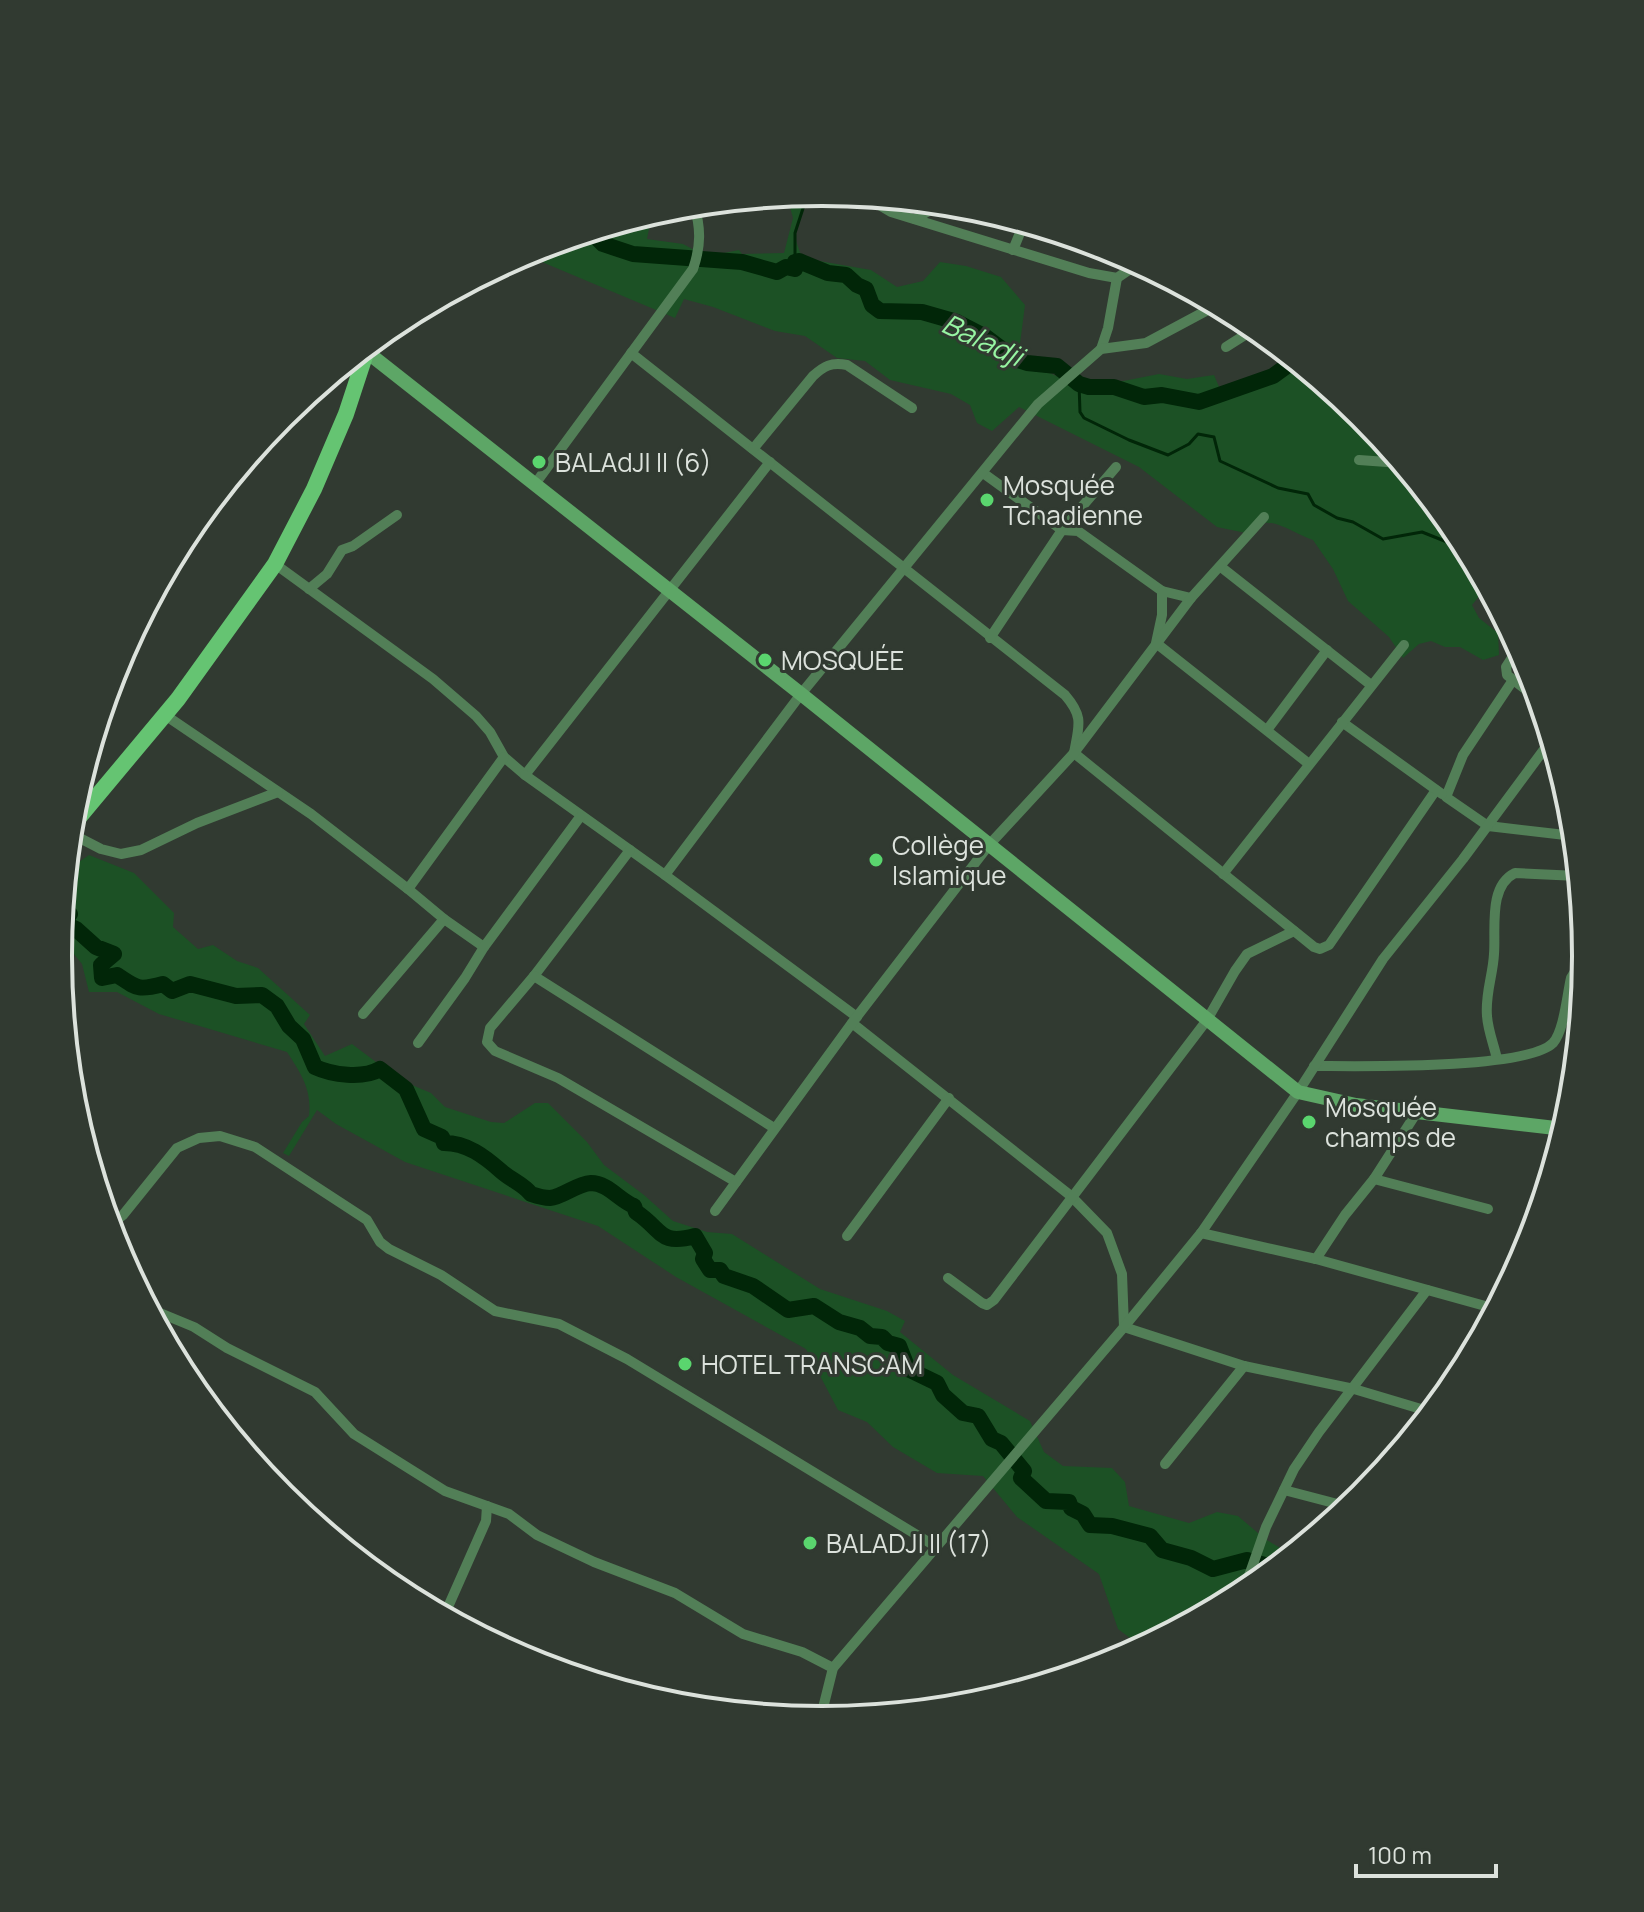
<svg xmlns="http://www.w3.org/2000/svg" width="1644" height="1912" font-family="Manrope,sans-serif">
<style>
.green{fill:#1c5125}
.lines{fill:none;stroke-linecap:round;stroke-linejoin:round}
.stream{stroke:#012608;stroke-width:3}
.river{stroke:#012608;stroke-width:16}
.street{stroke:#527f57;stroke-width:10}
.secondary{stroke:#5da666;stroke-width:14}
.primary{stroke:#65c472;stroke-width:16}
.poi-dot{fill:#5ad56e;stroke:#313a31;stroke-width:3}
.labels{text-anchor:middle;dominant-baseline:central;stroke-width:6;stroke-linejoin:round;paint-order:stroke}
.poi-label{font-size:26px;fill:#dce2dc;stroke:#313a31;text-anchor:start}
.water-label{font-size:28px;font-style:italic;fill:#97f5a2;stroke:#313a31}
.rim{fill:none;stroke:#dce2dc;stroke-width:4}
</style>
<rect width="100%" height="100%" fill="#313a31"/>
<g class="green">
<path d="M811,193c-3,14 -20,31 -16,45 2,7 5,13 7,20l69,12 26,17 26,-6 17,-19 26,4 35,11 24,28 -7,54 61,27 29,-2 51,-10 28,5 27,-4 6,14 21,-3 51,-28 71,58 11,14 11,30 27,17 45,55 39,72 -16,-9 -8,10 7,13 19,15 1,22 -16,5 -23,-13h-15l-14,-6 -12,3 -16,14 -14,-21 -41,-36 -15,-32 -20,-29c-14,-4 -36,-20 -50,-17 -5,1 -12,7 -17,10l-29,-6 -78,-60 -120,-60 -27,24 -15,-8 -7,-18 -19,-11 -61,-14 -25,-19 -28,-3 -32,-22 -30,-5 -62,-24 -29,-8 -9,19 -152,-64 91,-29c12,6 21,0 31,-7l5,6 -3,15 36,5 19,10h17l20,-4 3,4 42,-1 9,-35 -4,-14 4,-9z"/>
<path d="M89,855l45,18 40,40 -1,14 25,22 15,-4 24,16 21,7 52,47 -6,9 21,32 27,-12 48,36 31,13 14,14 46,15 13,1 31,-20h13l39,39 17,23 40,30 29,26 34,11 25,2 88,55 67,22 18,10 -5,11 53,43 77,46 14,31 19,14 49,2 13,14 4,24 60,17 28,-11 21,4 27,23 26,15 -45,37 -104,56 -24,-18 -19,-55 -82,-57 -34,-41 -46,-3 -44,-26 -26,-25 -29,-12 -32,-61 -130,-72 -78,-51 -193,-64 -69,-38 -19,-14 -28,46 -6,-3 19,-31 7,-6c3,-27 -8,-42 -22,-64l-128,-38 -42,-22h-28l-7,-28 -19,-23h-4l7,-70z"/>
</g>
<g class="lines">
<g class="stream">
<polyline points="795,269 795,233 808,193"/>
<polyline points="1079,384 1080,412 1084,418 1129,440 1168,455 1189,444 1198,434 1214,437 1220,461 1278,488 1308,494 1314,505 1337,518 1353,522 1383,539 1422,532 1447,542 1457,540 1463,542"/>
</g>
<g class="river">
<polyline points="591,232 603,244 633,254 742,262 777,272 786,267 795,269 795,262 799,261 828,273 846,275 857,285 866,289 872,305 880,311 922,312 957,322 986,337 1015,359 1027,363 1057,366 1079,384 1089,387 1114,387 1144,397 1162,395 1199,402 1273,376 1295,360"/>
<path d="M62,912l8,2 -6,5 1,5 11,5 20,18 18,7 -13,11 1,13 15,-3c20,13 20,16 46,9l9,7 18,-7 46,12 26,-1 15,11 12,20 14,13 12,28c17,8 48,12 65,2l26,20 18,40 18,8 2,6c23,0 40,13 57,28 10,9 22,13 30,23 6,2 13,4 19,4 13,-1 26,-14 41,-15 17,0 29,18 43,23l2,6c27,18 23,34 59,24l10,17 -2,6 7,11h10l4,6 29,10 35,24 26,-4 25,16 21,6 10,8 12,1 6,6 11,3 9,23 29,14 6,12 20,18 15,3 14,23 9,4 23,28 -3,7 25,23 23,1 2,6 12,6 7,11 22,1 38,10 12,14 29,8 22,11 34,-9 28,8"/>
</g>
<g class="street">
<polyline points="864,196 891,212 1089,273 1117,278 1139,263"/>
<polyline points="915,219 941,204"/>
<polyline points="1013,250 1024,223"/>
<polyline points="1226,347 1256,328"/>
<polyline points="1101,349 1108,328 1117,278"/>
<path d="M631,353l434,342c19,22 14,30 9,58l240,194 6,2 9,-4 107,-155"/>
<path d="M753,449l60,-73c11,-10 18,-14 34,-11l65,43"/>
<polyline points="1359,460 1401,463"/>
<polyline points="983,473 1062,530 1078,531 1162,591 1191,598"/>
<path d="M535,484l158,-215c8,-23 8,-41 1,-64"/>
<polyline points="275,564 433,679 476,716 490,732 504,757 525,775 770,462"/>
<polyline points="1221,567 1371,685"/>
<polyline points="309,589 327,574 342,550 353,546 397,515"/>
<polyline points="1162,591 1162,615 1156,643 1309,764"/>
<polyline points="990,638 1062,530 1116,467"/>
<polyline points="1519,647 1506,667 1507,675 1538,699"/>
<polyline points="1513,680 1463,755 1446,797 1488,826 1574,836"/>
<polyline points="165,715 311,814 408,889"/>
<polyline points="1342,722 1442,794"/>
<polyline points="1267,730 1327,650"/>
<polyline points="525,775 665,875"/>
<polyline points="70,833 101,849 121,854 141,850 197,823 278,792"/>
<polyline points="630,850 534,976 490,1028 487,1042 495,1051 558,1078 736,1182"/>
<polyline points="1223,874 1404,645"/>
<polyline points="484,947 444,919 408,889 504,757"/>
<polyline points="534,976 774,1128"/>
<polyline points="363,1014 444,919"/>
<polyline points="857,1017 665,875 801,694 1038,404 1101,349 1146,343 1217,305"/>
<polyline points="852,1023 1071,1196 1107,1233 1122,1274 1124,1327 1244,1366 1354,1389 1431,1412"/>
<polyline points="418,1043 465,978 484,947 580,817"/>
<path d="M1497,1059c-3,-14 -9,-28 -10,-43 -2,-22 6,-41 7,-62 2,-25 -6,-68 21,-81l63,3"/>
<path d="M1314,1066c43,0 212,4 239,-23 11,-12 14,-48 18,-65l5,-8 9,-3"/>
<polyline points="1374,1179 1488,1209"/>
<polyline points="715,1211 852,1023 989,845 1074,753 1191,598 1264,517"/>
<polyline points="109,1226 123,1215 177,1148 199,1138 220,1136 255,1147 367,1220 380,1242 389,1249 441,1275 495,1311 559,1324 627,1359 935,1546"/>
<polyline points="1201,1233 1316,1259 1496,1309"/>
<polyline points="847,1236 949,1098"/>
<polyline points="1316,1259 1345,1215 1374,1179 1417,1112"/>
<polyline points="948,1278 982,1303 987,1305 994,1300 1207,1020 1235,971 1247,954 1294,931"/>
<polyline points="148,1308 194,1327 227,1348 315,1392 354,1434 445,1491 509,1514 537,1535 594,1562 675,1593 743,1634 802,1652 833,1668"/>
<polyline points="1165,1464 1244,1366"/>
<polyline points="1284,1490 1349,1507"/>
<polyline points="1243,1593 1266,1527 1294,1469 1319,1432 1427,1290"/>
<polyline points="444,1616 486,1521 487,1506"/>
<polyline points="820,1720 833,1668 1124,1327 1201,1233 1298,1092 1383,959 1463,859 1551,740"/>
</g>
<polyline class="secondary" points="367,352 801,694 1298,1092 1356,1105 1564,1129"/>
<polyline class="primary" points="71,827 178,699 275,564 314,489 346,414 369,344"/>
</g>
<g class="poi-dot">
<circle cx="539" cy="462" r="8"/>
<circle cx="987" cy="500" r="8"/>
<circle cx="765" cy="660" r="8"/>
<circle cx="876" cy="860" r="8"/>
<circle cx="1309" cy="1122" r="8"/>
<circle cx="685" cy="1364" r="8"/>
<circle cx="810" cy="1543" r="8"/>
</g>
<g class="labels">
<g class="poi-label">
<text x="555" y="462">BALAdJI II (6)</text>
<text x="1003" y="485">Mosquée<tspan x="1003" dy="30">Tchadienne</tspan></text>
<text x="781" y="660">MOSQUÉE</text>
<text x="892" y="845">Collège<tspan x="892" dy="30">Islamique</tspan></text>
<text x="1325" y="1107">Mosquée<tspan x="1325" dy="30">champs de</tspan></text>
<text x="701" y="1364">HOTEL TRANSCAM</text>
<text x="826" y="1543">BALADJI II (17)</text>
</g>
<g class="water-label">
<text transform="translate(983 339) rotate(25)">Baladji</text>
</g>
</g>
<path d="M0 0H1644V1912H0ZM72 956a750 750 0 1 1 1500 0a750 750 0 1 1-1500 0Z" fill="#313a31" fill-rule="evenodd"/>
<path class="rim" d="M72 956a750 750 0 1 1 1500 0a750 750 0 1 1-1500 0Z"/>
<path d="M1356 1864v12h140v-12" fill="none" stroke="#dce2dc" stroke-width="4"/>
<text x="1368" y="1864" font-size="24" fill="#dce2dc" stroke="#313a31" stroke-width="6" paint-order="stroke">100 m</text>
</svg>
